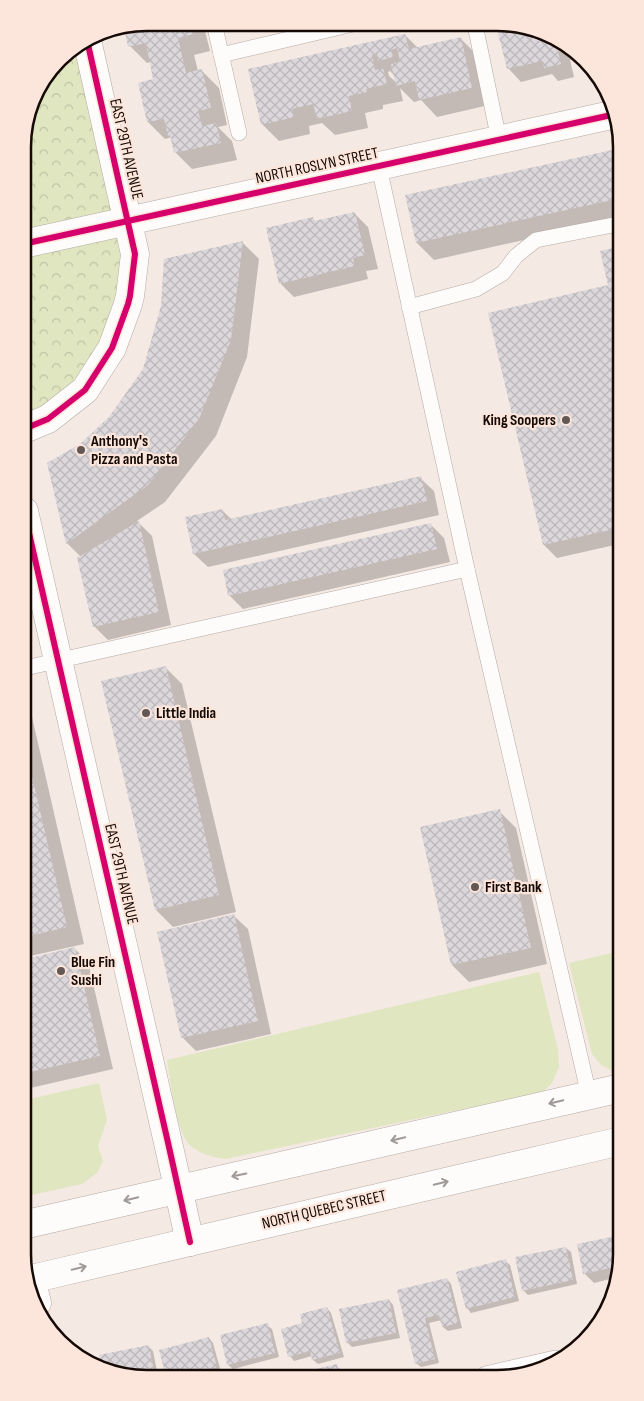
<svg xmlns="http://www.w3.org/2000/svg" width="644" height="1401" font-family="'Sofia Sans Condensed',sans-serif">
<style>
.green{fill:#e0e6c0}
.park{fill:url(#park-crowns)}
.shadow{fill:#0003;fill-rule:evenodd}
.building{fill:url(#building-cross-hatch)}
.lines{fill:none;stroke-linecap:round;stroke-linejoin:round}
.service-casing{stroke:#b5aaa4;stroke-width:16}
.tertiary-casing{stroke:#b5aaa4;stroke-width:29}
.primary-casing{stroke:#b5aaa4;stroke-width:29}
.service{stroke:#fdfcfb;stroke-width:15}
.tertiary{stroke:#fdfcfb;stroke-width:28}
.primary{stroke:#fdfcfb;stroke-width:28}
.cycleway-casing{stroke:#fce6db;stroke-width:9}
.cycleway{stroke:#d6006c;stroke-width:6}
.oneway{stroke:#a09b99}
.poi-dot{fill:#635853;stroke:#fce6db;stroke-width:2}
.labels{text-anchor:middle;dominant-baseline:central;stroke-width:4.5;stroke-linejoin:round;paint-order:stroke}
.street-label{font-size:16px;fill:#150a05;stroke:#fce6db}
.poi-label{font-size:16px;font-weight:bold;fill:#150a05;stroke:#fce6db;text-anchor:start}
.rim{fill:none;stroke:#150a05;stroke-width:2.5}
</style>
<defs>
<pattern id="park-crowns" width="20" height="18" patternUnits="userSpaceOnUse" patternTransform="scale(1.25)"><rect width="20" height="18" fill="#e0e6c0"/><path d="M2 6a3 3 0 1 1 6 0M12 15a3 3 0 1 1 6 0" fill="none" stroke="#bfc4a4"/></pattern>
<pattern id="building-cross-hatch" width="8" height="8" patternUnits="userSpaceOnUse" patternTransform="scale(1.25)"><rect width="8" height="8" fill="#dcd7db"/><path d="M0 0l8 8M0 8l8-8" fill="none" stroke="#bcb7ba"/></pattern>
</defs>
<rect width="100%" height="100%" fill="#f4e9e3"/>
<g class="green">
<polygon points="620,951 621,1075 620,1075 601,1065 592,1054 569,963"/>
<path d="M539,972l19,78 1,17 -7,16 -9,9 -318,67c-12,-2 -23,-4 -33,-12 -17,-14 -21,-65 -25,-87z"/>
<polygon points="99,1083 107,1120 98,1146 103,1161 97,1173 82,1184 27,1196 26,1100"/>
</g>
<polygon class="park" points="87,40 135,254 112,348 24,429 23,139 35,93 65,54"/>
<g class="shadow">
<polygon points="148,22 203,23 210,51 194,55 198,71 202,71 219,88 227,125 218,127 232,141 237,160 192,169 175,152 172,137 165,139 148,122 155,80 151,62 147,63 130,46"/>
<polygon points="498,25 521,25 579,54 581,57 570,60 574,77 558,81 552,74 521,82 508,68"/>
<path d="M405,35l13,13 43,-9 17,17 11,49 -52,12 -16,-17 -7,2 -14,-14 3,13 -20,4v4l-18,4 3,15 -33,7 -13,-12 -13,3 1,8 -31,7 -17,-17 -12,-54zM390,71l5,5 2,7 -8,-7 -1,-4z"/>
<polygon points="617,150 618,219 434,260 417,243 407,196"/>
<polygon points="354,213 368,227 378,269 366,271 368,279 294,297 280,283 312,218 316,222"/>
<polygon points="242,242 259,259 247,357 216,436 165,502 137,521 152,536 171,625 108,640 95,627 81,557 67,543 81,445 110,418"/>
<polygon points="618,248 619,544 557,558 544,545 609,286"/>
<polygon points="420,478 434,491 439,515 208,567 194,554 222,510 232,520"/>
<polygon points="431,525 444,538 450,562 243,609 229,595"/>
<polygon points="165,667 182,684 236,912 173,927 156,910"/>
<polygon points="25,711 32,717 84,944 26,957"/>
<polygon points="499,811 516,828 547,964 469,982 452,965"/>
<polygon points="234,916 248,929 271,1034 196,1051 183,1038"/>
<polygon points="75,949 88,962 113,1069 26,1089 26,960"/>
<polygon points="621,1236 621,1262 618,1277 594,1283 584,1273 578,1245"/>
<polygon points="566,1248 571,1252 577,1284 528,1295 523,1290"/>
<polygon points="505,1261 510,1265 519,1301 471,1313 467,1308"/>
<polygon points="447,1279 451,1284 462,1328 448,1331 443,1327 442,1320 429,1323 439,1363 421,1367 416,1363 398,1291"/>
<polygon points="389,1300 393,1305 400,1338 352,1347 347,1342"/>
<polygon points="327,1308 331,1313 344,1357 318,1364 313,1360 312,1356 294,1361 290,1356 304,1324"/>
<polygon points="267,1325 272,1329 279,1357 233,1369 228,1365"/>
<polygon points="209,1338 213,1343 221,1372 205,1376 167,1376"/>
<polygon points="148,1346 153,1351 158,1376 123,1376 103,1366 101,1356"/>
<polygon points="336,1366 341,1370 342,1375 315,1375 314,1371"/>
</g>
<g class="building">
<polygon points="148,22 191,23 193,34 178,38 186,73 202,69 211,108 198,111 202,126 216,123 221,143 174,153 170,135 168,136 164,119 147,122 138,83 153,79 146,43 128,47 124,27"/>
<polygon points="496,25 521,25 562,46 557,47 561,64 544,68 542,61 507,69"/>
<polygon points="405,34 409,49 461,37 472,88 419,100 415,81 396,86 391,64 400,61 397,48 391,50 393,57 378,61 377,54 372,55 375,70 383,68 387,84 366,89 367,92 349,96 352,111 317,119 313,104 292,109 294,117 261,125 248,69"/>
<polygon points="617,149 617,199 416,243 405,195"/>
<polygon points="355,212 365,255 353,258 355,266 279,284 266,228 313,217 314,221"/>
<polygon points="243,241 231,340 199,419 148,485 66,544 47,463 80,444 109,417 143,369 161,306 164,259"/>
<polygon points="618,247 619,528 543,545 488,313 608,285 600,251"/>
<polygon points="421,476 427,501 193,554 185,517 223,509 225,520"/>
<polygon points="139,521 159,612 93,627 77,558"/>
<polygon points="431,523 437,549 228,596 223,570"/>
<polygon points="166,666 219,895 155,910 101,681"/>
<polygon points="25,746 67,927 26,937"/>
<polygon points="500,809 531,948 451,965 420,827"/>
<polygon points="234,914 258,1021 181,1038 157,932"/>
<polygon points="75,947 100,1056 26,1073 26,959"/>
<polygon points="621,1235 620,1266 583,1274 577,1244"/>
<polygon points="566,1247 573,1280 522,1291 515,1257"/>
<polygon points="506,1259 515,1297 466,1309 456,1272"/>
<polygon points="447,1278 458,1323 442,1327 439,1315 425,1318 435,1359 415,1364 397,1290"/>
<polygon points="389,1299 396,1333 346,1343 339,1309"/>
<polygon points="327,1307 340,1353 312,1360 310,1351 288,1357 281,1329 302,1323 300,1314"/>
<polygon points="268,1323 275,1353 227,1365 220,1335"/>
<polygon points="209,1337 217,1367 184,1376 166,1376 159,1350"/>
<polygon points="149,1345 155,1376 123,1376 101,1365 99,1355"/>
<polygon points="337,1364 339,1375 314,1375 312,1370"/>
</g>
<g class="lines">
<g class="service-casing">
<g id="service">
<polyline points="214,23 239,133"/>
<polyline points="475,25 499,140"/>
<polyline points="221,55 353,24"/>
<polyline points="379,167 467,569 589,1095"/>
<polyline points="409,307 476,289 503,273 516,256 536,240 618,224"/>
<polyline points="25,668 467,569"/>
<polyline points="485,1374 555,1358"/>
</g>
</g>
<g class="tertiary-casing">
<g id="tertiary">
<polyline points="23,244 616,114"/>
<polyline points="24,429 48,419 85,390 112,348 128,304 130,296 135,254 87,40"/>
<polyline points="24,511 169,1147 190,1242"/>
<polyline points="31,1279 37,1303"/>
</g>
</g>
<g class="primary-casing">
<g id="primary">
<polyline points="27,1224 621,1088"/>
<polyline points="27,1280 621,1141"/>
</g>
</g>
<use href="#service" class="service"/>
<use href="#tertiary" class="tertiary"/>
<use href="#primary" class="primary"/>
<g class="cycleway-casing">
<g id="cycleway">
<polyline points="23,244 616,114"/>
<polyline points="24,429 48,419 85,390 112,348 128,304 130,296 135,254 87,40"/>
<polyline points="24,511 169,1147 190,1242"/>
</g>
</g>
<use href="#cycleway" class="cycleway"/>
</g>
<defs><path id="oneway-shaft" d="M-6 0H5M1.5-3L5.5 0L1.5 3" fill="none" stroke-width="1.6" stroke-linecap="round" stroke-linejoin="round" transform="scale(1.25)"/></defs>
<g class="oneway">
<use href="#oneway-shaft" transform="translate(556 1102) rotate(167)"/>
<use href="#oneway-shaft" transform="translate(398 1139) rotate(167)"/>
<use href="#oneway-shaft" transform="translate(239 1175) rotate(168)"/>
<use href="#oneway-shaft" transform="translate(441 1183) rotate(-13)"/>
<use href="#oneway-shaft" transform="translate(131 1199) rotate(167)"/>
<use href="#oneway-shaft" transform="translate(79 1268) rotate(-13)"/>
</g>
<g class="poi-dot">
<circle cx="566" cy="420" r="5"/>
<circle cx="81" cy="450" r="5"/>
<circle cx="146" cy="713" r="5"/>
<circle cx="475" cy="887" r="5"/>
<circle cx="61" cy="971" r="5"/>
</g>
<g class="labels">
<g class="street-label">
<text transform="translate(126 149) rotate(77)">EAST 29TH AVENUE</text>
<text transform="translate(317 166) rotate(-12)">NORTH ROSLYN STREET</text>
<text transform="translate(121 874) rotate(77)">EAST 29TH AVENUE</text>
<text transform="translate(324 1210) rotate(-13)">NORTH QUEBEC STREET</text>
</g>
<g class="poi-label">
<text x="556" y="420" text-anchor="end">King Soopers</text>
<text x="91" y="441">Anthony's<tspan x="91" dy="18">Pizza and Pasta</tspan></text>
<text x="156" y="713">Little India</text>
<text x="485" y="887">First Bank</text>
<text x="71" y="962">Blue Fin<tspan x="71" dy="18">Sushi</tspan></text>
</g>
</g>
<path d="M0 0H644V1401H0ZM147 31H497A116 116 0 0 1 613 147V1254A116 116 0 0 1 497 1370H147A116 116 0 0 1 31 1254V147A116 116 0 0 1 147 31Z" fill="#fce6db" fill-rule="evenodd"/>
<path class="rim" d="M147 31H497A116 116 0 0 1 613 147V1254A116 116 0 0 1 497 1370H147A116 116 0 0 1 31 1254V147A116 116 0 0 1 147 31Z"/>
</svg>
